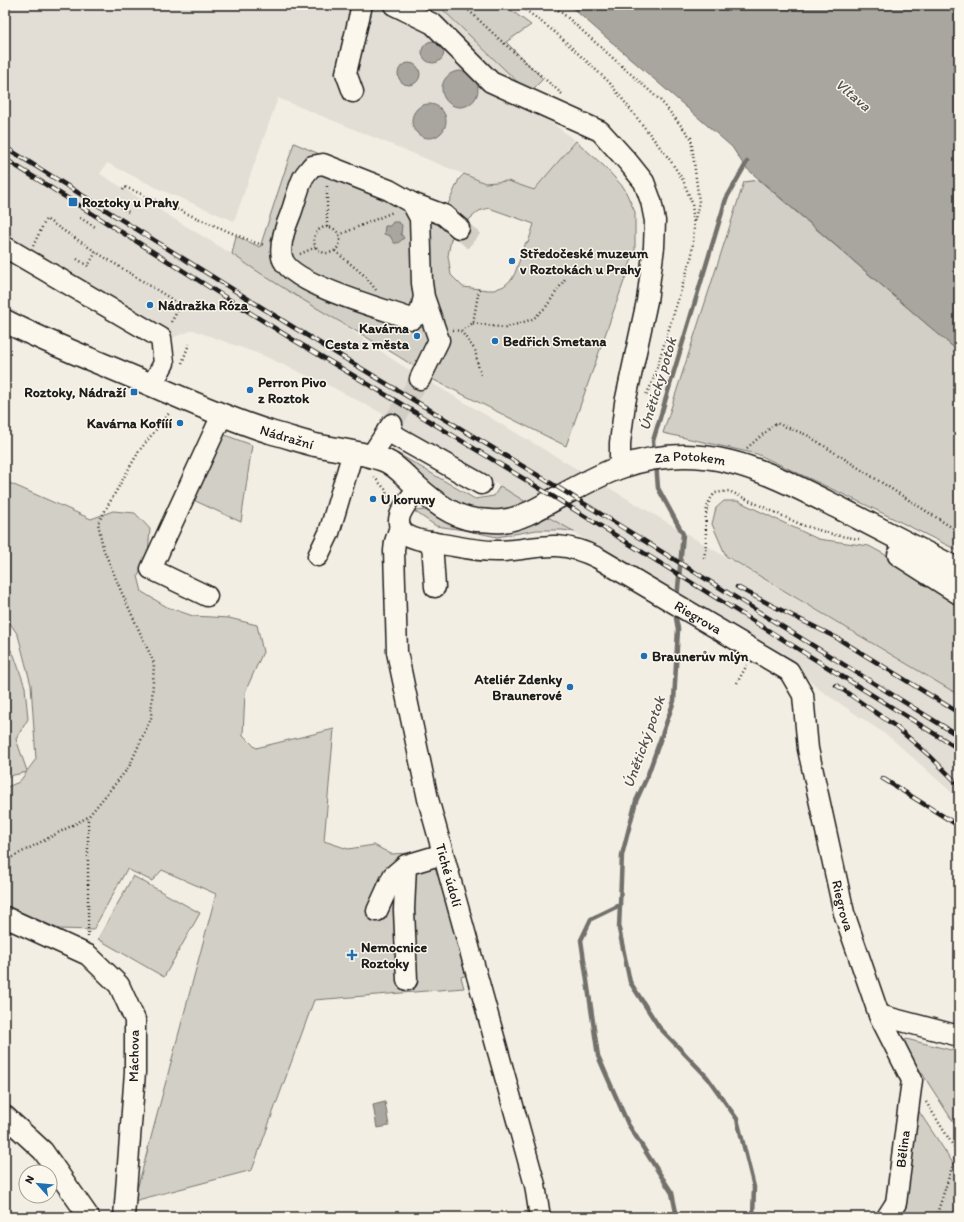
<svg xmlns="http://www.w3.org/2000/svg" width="964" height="1222" font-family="Itim,sans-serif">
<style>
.built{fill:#e2ded5}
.green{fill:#d2cfc6;stroke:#777671;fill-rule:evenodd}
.water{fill:#a9a6a0;stroke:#716f6b}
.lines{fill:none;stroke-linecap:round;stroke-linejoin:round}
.stream{stroke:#716f6b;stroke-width:4.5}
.minor-tunnel{stroke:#d2cec6;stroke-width:20;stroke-dasharray:20 10;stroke-linecap:butt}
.minor-casing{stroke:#1c1c1c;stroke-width:23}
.major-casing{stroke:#1c1c1c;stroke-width:25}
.path{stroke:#1c1c1c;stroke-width:2.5;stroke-dasharray:1 3;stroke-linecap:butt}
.minor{stroke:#fbf7ec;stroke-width:20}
.major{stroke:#fbf7ec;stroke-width:22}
.rail-casing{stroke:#1c1c1c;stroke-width:4.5}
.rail{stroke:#fbf7ec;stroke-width:3;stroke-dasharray:9;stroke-linecap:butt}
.poi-dot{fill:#1f6fb2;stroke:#fbf7ec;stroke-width:1.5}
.labels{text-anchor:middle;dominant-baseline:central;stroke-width:3;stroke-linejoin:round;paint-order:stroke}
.poi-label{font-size:14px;font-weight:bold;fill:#1c1c1c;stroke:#fbf7ec;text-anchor:start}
.street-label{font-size:14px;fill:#1c1c1c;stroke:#fbf7ec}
.water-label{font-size:15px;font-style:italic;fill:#545351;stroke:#fbf7ec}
</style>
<rect width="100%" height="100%" fill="#f2eee4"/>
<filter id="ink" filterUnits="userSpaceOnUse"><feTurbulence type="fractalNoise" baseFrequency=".025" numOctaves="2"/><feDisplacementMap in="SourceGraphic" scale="8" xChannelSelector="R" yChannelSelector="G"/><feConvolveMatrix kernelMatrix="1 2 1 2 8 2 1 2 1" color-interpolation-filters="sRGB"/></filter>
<g filter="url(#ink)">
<polygon class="built" points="5,5 438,5 529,93 525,102 576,141 534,190 508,181 485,183 278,98 234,221 159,189 107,163 100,174 232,254 329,315 398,363 959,695 959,799 891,738 820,690 811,681 389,417 332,387 262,355 193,330 172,338 5,242"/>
<g class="green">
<polygon points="438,5 504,5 531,25 506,42 543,79 529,93"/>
<path d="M576,141l28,25 20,22 11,24v38l-69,196 -132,-66c-23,-17 -48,-31 -73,-46 -43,-25 -88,-51 -129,-80l4,-18 24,11 34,-104 152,66 13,-30 5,-5 21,9 23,-2 26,9zM489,208l45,16 -6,19 -2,-1 -11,31 -3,6 -8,7 -10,4h-6l-25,-3 -12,-12 -3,-19 3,-17 13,-15 15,-13z"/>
<polygon points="759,180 959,352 959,551 864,504 757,454 663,433 744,182"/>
<polygon points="222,434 252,445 241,522 189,498"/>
<polygon points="397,453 475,499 494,496 500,486 529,504 504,511 483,512 463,507 445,499 396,456"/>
<polygon points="5,481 91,519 113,511 135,513 150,529 148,554 138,576 142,592 167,607 193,616 229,618 257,625 263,652 245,692 243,735 256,748 334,729 324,841 348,849 374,845 391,854 431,852 467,975 461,977 464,988 314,1000 252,1170 134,1201 216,894 162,870 152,881 127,869 93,930 59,929 5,905 5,788 19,782 27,772 5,777 5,641 14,655 25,687 28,719 16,739 27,771 36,759 31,685 18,635 5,616"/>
<polygon points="724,501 738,501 818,539 869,546 893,559 959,603 959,695 726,556 712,524 716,508"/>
<polygon points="427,510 454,524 482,532 504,532 526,527 546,516 575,532 562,530 537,530 497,537 464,530 436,526 414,511"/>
<polygon points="133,876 200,913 164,977 98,939"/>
<polygon points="906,1039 959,1052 959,1131 904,1045"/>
<polygon points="912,1101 959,1172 959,1217 878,1217 906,1147"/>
</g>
<g class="water">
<polygon points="569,5 959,5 959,352 745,167 732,147"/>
<circle cx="433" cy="52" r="11"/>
<circle cx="409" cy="74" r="11"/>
<circle cx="460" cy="89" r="18"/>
<circle cx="429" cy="121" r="17"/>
<polygon points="393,222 398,222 402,225 401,234 404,238 398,243 394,243 390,236 384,234 385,226 390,226"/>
<polygon points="385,1102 389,1126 377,1128 373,1105"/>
</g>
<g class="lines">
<g class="stream">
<polyline points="654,452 653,441 726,199 747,162"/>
<polyline points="656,463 658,488 683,534 677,599"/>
<polyline points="676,611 676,618 678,629 674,701 647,777 636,801 622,855 619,929 630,982 659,1027 707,1077 737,1119 754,1187 753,1217"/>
<polyline points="620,905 591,919 581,940 598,1056 628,1124 672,1193 677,1217"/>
</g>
<g class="minor-tunnel">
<polyline points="459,228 474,241"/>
<polyline points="392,424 420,379"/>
<polyline points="377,911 378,961"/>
</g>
<g class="minor-casing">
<g id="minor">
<polyline points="394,5 433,24 491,82 600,131 628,162 644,182 651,201 655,221 654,247 647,301 625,403 620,443 620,467"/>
<polyline points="353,92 346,73 362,5"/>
<polyline points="412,203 444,215 459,228"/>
<polyline points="5,247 161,338 164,363 152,385"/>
<path d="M420,379l19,-39 -15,-43 -2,-14 -2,-65 -8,-15 -23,-13 -66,-26 -11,2c-3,4 -7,8 -9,12 -5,11 -8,24 -12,35 -5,12 -12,32 -9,44 6,27 105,53 130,62l8,-6 4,-16"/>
<polyline points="387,431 481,484"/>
<polyline points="371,456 392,424"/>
<path id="s1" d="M418,488c-6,8 -20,24 -19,34 0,5 3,10 8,13 10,6 24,7 35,9 19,3 38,8 58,7 19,0 38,-6 57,-5 15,1 29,6 41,12l191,113 14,24 5,54 36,164 35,102 33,65 -16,123 -9,14"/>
<path id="s2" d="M400,527l-5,15 -1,9 3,101 31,147 107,386 5,32"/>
<polyline points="432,542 435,587"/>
<polyline points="898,555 959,594"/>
<polyline points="318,556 329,533 353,452"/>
<polyline points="207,596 151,569 222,415"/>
<polyline points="406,865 404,910 407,980"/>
<polyline points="377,911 393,876 406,865 443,854"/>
<polyline points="5,917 88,955 119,985 135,1020 135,1072 124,1217"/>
<polyline points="879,1015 959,1036"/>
<polyline points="5,1116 43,1151 89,1217"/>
</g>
</g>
<g class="major-casing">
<g id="major">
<path id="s3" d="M5,321c47,24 96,42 144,63 40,17 79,35 121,48 15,4 30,9 45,13 23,5 48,7 71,16 11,5 19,15 28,23 17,16 38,33 62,36 9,0 18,2 26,1 19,-2 37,-13 53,-22 21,-11 43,-24 66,-32 85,-30 148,6 222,43 39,20 77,40 116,60"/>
</g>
</g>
<g class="path">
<polyline points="463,5 498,38 562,94"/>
<polyline points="519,5 556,33 609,82 670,160 683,180 692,203 694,228 692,255 652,383 645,397"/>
<polyline points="552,5 568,18 661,101 691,138 699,202 694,223"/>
<polyline points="123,190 125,187 232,233 256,243 265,245"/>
<polyline points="114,203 130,213"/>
<polyline points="80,218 97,228"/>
<circle cx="327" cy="240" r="13"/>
<polyline points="327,227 327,184"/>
<polyline points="339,235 393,212"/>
<polyline points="33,246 46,219 96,252"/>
<polyline points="335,251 365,276 376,290"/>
<polyline points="300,254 316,247"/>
<polyline points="77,259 88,266 96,252 181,305 170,324"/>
<polyline points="473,323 505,328 533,319 546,307 565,279"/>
<polyline points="453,330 461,331 473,323 479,289"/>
<polyline points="461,331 475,350 479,370 482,377"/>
<polyline points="182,363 189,344"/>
<polyline points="747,448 776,423 807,435 959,532"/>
<polyline points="374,477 386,490 387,498 389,500"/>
<path d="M704,558c1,-6 2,-13 2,-19 0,-17 -3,-33 9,-46l14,-2 73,34 33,10 24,4"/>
<polyline points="737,683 747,665"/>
<polyline points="5,861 88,817 129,767 151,718 154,663 121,591 103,548 98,523 139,451 170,412"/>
<polyline points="88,937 88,817"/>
<polyline points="926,1102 959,1155"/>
<polyline points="936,1217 957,1152"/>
</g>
<use href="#minor" class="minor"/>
<use href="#major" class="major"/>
<g class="rail-casing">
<g id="rail">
<polyline points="5,147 293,327 567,493 959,736"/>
<polyline points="5,159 292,339 398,402 562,502 959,749"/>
<polyline points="737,587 773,606 837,638 959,713"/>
<polyline points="836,685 895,726 931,757 959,785"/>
<polyline points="882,778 959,826"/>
</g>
</g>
<use href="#rail" class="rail"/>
</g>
</g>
<g class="poi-dot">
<rect x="68" y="197" width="10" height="10" rx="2"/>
<circle cx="512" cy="261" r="4"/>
<circle cx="150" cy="305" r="4"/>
<circle cx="417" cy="336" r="4"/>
<circle cx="495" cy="341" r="4"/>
<circle cx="250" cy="390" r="4"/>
<rect x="130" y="388" width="8" height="8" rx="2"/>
<circle cx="180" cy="423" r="4"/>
<circle cx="373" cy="499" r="4"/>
<circle cx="644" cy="656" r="4"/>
<circle cx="570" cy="687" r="4"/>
<path d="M350 949h4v4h4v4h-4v4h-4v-4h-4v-4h4z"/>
</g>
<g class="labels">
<g class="poi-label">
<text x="82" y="202">Roztoky u Prahy</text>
<text x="520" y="253">Středočeské muzeum<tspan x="520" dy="16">v Roztokách u Prahy</tspan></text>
<text x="158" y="305">Nádražka Róza</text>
<text x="409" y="328" text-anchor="end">Kavárna<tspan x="409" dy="16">Cesta z města</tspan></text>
<text x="503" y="341">Bedřich Smetana</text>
<text x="258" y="382">Perron Pivo<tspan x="258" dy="16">z Roztok</tspan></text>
<text x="126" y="392" text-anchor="end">Roztoky, Nádraží</text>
<text x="172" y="423" text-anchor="end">Kavárna Kofííí</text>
<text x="381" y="499">U koruny</text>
<text x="652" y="656">Braunerův mlýn</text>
<text x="562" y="679" text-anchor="end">Ateliér Zdenky<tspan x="562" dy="16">Braunerové</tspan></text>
<text x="361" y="947">Nemocnice<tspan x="361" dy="16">Roztoky</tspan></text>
</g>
<g class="street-label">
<text stroke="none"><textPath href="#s3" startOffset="305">Nádražní</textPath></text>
<text stroke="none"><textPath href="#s3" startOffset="744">Za Potokem</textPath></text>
<text stroke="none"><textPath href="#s1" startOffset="367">Riegrova</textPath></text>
<text stroke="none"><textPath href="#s2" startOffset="355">Tiché údolí</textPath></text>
<text stroke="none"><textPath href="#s1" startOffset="715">Riegrova</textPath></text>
<text transform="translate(134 1056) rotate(-89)">Máchova</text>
<text transform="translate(903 1149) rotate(-83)">Bělina</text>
</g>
<g class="water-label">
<text transform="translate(853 95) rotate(40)">Vltava</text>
<text transform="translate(658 384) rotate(-73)">Únětický potok</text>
<text transform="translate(644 742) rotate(-70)">Únětický potok</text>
</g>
</g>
<rect width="964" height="1222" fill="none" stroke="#fbf7ec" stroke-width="20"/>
<rect x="10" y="10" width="944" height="1202" fill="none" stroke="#1c1c1c" stroke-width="1.5" filter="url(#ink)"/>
<g transform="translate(38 1184) rotate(297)"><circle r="19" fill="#fbf7ec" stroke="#a29f99"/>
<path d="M0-3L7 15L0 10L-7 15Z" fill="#1f6fb2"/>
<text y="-6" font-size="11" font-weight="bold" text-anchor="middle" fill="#1c1c1c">N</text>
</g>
</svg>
